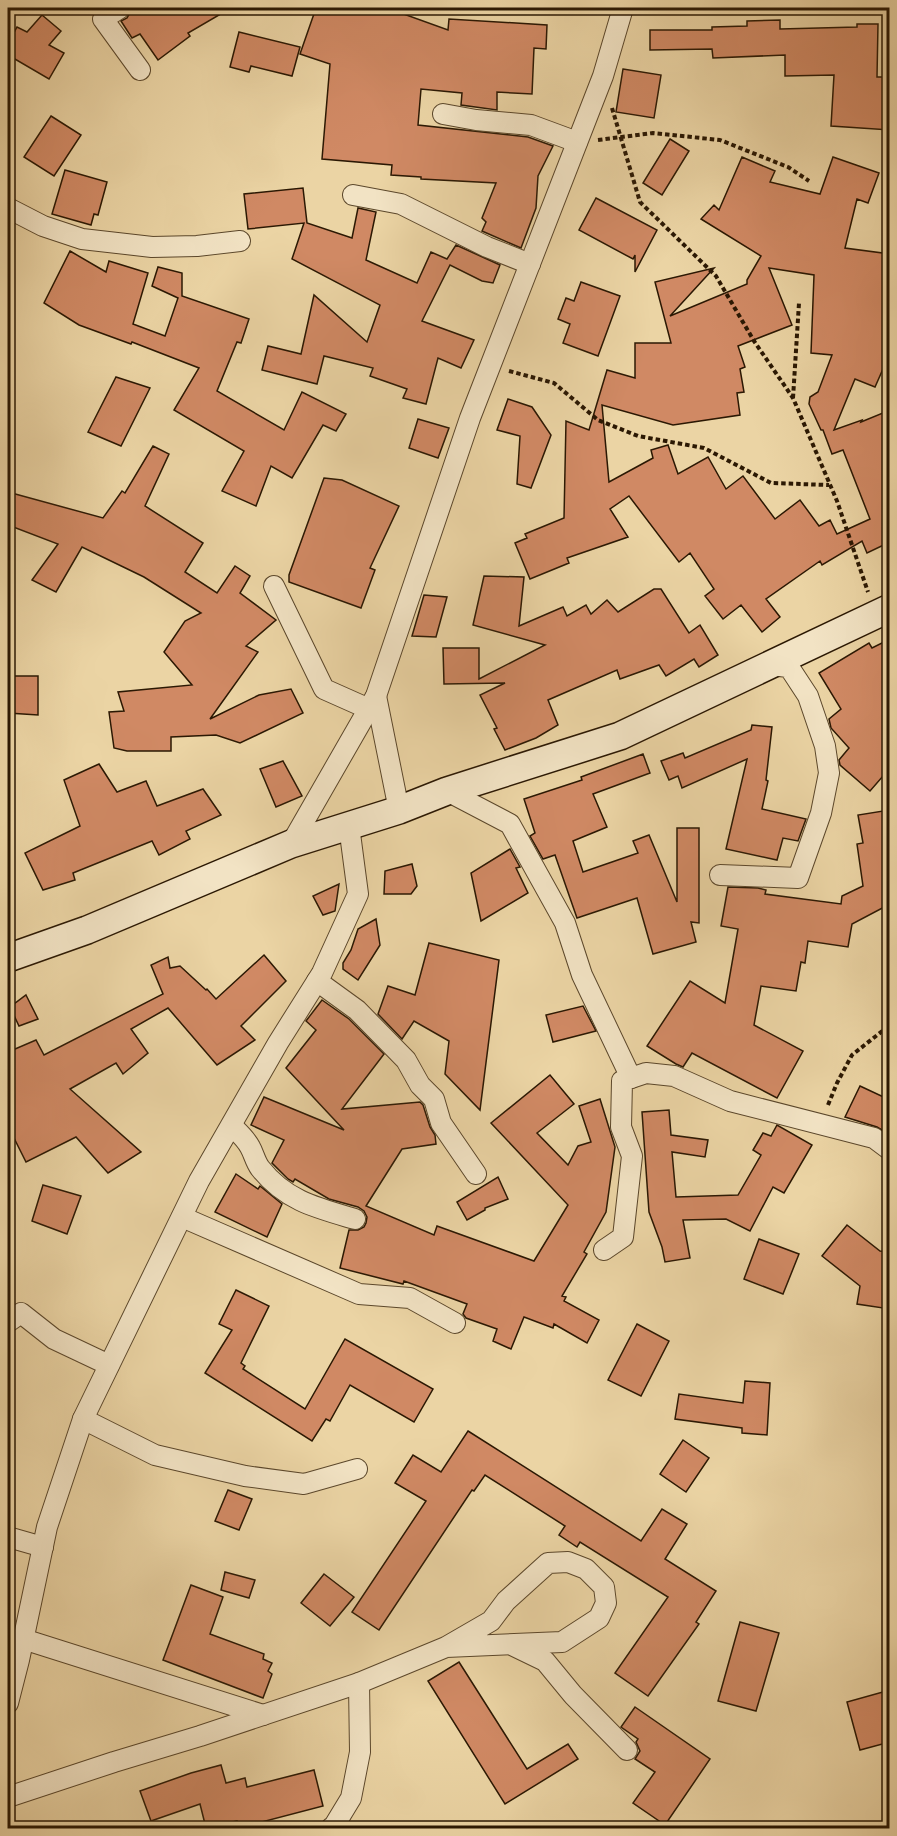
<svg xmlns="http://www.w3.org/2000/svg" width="897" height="1836" font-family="'EB Garamond',serif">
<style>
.building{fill:#d08964;stroke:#2b1803;stroke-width:1.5;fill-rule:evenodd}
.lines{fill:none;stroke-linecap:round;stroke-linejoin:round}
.street-casing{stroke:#5b472b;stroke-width:22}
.secondary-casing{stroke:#2b1803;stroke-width:30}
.path{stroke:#2b1803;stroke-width:4;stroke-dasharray:4.5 3;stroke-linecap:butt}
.street{stroke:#f2e3c4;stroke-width:20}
.secondary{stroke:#f2e3c4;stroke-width:27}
</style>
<rect width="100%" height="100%" fill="#ebd4a4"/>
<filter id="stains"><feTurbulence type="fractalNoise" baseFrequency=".00333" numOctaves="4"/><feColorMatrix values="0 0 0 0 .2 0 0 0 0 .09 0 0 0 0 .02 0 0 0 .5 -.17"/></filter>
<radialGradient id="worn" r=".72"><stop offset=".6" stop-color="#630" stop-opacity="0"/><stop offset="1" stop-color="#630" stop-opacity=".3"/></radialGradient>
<g class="building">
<polygon points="138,8 231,8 188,33 190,36 158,60 140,34 132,38 121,21 127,18 131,11"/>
<polygon points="316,8 387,8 448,30 449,19 547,25 546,49 534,48 532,94 497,92 497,110 461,105 462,93 421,89 418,125 528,137 553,146 538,176 536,208 521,248 482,231 486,222 482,218 496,183 421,179 421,177 391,175 392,165 322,159 330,64 300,54"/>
<polygon points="42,15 61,31 49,45 64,53 49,79 8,55 8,44 17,27 27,32"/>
<polygon points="780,20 780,29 857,27 857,24 878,24 877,77 890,77 890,130 831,126 834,75 785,76 785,55 713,58 712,49 650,50 650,30 712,30 712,27 747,26 747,21"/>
<polygon points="239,32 300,47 292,76 251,66 249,72 230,67"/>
<polygon points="623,69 661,75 654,118 616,112"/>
<polygon points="51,116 81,135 54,176 24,157"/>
<polygon points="670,139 689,151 662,195 643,183"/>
<path d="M742,157l33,14 -5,11 50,12 13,-37 46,16 -11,30 -11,-4 -12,49 45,6v99l-15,34 -20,-8 -21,51 28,-10 -1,2 29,-12v132l-23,11 -5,-12 -40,24 -2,-4 -54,38 14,18 -18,15 -21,-27 -18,14 -18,-23 9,-7 -24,-36 -11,9 -50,-66 -19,13 18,28 -61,21 2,5 -39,16 -15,-36 12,-5 -2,-4 39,-16 2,-97 23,9 18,-60 28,8v-35h36l-16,-61 59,-14 -44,48 77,-32v-4l14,-24 -60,-37 13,-14 5,5zM769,268l45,7 -3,78 21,2 -14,37 -8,5 -1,7 12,26h2l9,24 11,-4 27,69 -33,15 -7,-14 -11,6 -19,-26 -25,19 -32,-43 -17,13 -18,-32 -30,17 -10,-29 -17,5 2,8 -44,24 -7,-77 71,20 67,-10 -3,-22 7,-1 -4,-23 5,-2 -7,-21 54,-21z"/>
<polygon points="65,170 107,182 98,215 94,214 91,225 52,214"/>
<polygon points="303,188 307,223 352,238 358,208 376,212 366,260 417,283 431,252 447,259 456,245 500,265 493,283 482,281 450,265 422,321 474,340 461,368 438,358 426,404 403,398 407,389 370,376 373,368 324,356 317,384 262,370 268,346 301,354 314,295 367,342 380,305 292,259 304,223 248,229 244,194"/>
<polygon points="596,198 657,230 635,272 635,255 633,259 579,230"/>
<polygon points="70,251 106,272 109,261 148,273 133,324 165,336 178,298 152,286 158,267 182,273 182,296 249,319 241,343 237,342 217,391 284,430 302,392 346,414 336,431 323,425 292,478 271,466 256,506 222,491 244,451 174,410 199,368 132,342 131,344 79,325 44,303"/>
<polygon points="581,282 620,296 598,356 563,343 570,324 558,319 566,298 574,301"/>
<polygon points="116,377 150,388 121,446 88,432"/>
<polygon points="508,399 532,407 551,435 531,488 517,484 520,436 497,430"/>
<polygon points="418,419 449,428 438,458 409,448"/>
<polygon points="153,446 169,454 145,506 203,543 185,572 217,593 235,566 250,576 240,593 276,620 246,646 258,652 210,719 259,695 291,689 303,713 240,743 216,735 171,737 171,751 127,751 114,748 109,712 124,711 118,692 192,685 164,652 185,621 201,613 144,577 82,547 56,592 32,580 58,544 8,525 8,492 103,518 122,491 125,493"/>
<polygon points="324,478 342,480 399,506 370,568 375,570 361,608 289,582 289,575"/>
<polygon points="484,576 524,577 519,626 563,607 567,616 586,605 591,614 607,600 618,612 654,589 661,589 689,633 700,625 718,655 699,667 694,659 666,676 659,665 620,679 617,670 548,700 558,725 536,738 505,750 494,729 497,728 480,695 505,683 444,684 443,648 479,648 479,679 545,645 473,625"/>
<polygon points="424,595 447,597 436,637 412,636"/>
<polygon points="890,639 890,768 870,791 840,765 839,760 849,748 831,728 829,719 841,709 819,673 869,643 872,648"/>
<polygon points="8,676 38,676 38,715 8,713"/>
<polygon points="752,725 772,727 766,780 768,781 762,809 806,819 798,841 783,838 777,860 726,849 747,759 682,788 678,776 669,780 661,761 683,753 685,758 751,730"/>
<polygon points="643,754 650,773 593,794 607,827 573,841 583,872 638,853 633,841 649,835 677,902 677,828 699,828 699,923 691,922 696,942 653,954 637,898 577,918 555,855 543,859 530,836 535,833 524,799 582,780 581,777"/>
<polygon points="283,761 302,796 276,807 260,769"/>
<polygon points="99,764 117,792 146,781 157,806 203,789 221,815 186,831 190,839 159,855 152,841 73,873 75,880 43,890 25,853 80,826 64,780"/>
<polygon points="883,811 890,854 890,904 852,924 848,947 808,941 805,963 801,962 796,991 761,986 754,1025 803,1051 777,1098 692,1053 683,1067 676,1064 647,1046 690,981 725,1003 738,929 721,926 728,887 758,888 766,890 765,894 841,904 842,896 863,886 857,844 863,843 858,815"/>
<polygon points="510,849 520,867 516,868 528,893 481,921 471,873"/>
<polygon points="412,864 417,886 411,894 384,894 385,871"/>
<polygon points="339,884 335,911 323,915 313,896"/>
<polygon points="376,919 380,945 358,980 343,969 343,963 351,950 358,929"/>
<polygon points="429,943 499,960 480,1110 445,1074 449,1041 414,1021 402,1039 378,1014 388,986 415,995"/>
<polygon points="264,955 286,981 241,1026 255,1040 217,1065 168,1008 131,1029 148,1053 123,1074 116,1063 70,1089 141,1152 108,1173 76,1137 26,1162 8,1126 8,1052 36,1040 44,1055 163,994 151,965 168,957 170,968 180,966 206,990 207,989 216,999"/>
<polygon points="26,995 38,1019 19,1026 10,1007"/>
<polygon points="322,1000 349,1019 384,1054 342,1109 420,1102 423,1105 430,1127 435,1135 436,1144 402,1149 366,1206 434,1235 437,1226 534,1261 568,1205 491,1123 550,1075 574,1104 537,1133 568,1165 578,1146 591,1142 579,1106 600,1099 615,1147 606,1212 584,1252 587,1254 562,1296 566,1297 564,1301 599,1320 587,1343 554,1324 553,1328 524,1317 511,1349 493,1341 497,1329 466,1318 463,1314 467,1304 404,1281 403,1284 340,1268 349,1230 358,1230 364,1227 366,1223 367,1217 364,1211 358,1207 329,1199 295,1179 293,1182 288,1179 272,1163 284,1140 251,1125 264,1097 344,1130 286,1068 316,1030 306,1021"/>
<polygon points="583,1006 596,1031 553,1042 546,1015"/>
<polygon points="860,1086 890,1100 890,1135 877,1127 845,1117"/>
<polygon points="669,1110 671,1135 708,1140 705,1157 672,1152 676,1197 738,1195 761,1155 753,1150 763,1133 771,1136 777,1125 812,1145 784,1193 773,1187 750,1231 726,1219 683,1220 690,1258 665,1262 662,1247 649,1212 642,1112"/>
<polygon points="236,1174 258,1189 260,1186 282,1204 267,1237 215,1212"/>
<polygon points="498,1177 508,1199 485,1208 485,1210 467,1220 457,1202"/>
<polygon points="43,1185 81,1196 67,1234 32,1221"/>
<polygon points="847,1225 880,1251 890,1252 883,1308 857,1304 860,1286 822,1256"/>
<polygon points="759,1239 799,1254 783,1294 744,1279"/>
<polygon points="236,1290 269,1306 241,1363 245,1366 243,1369 305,1409 345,1339 433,1389 414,1422 350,1385 330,1421 326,1419 312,1441 205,1373 232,1330 219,1324"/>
<polygon points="637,1324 669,1341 641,1396 608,1380"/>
<polygon points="745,1381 770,1383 767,1435 742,1433 742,1428 675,1419 679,1394 743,1403"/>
<polygon points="468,1431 641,1541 662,1509 687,1524 665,1559 716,1591 696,1622 699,1624 648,1696 615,1673 668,1597 580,1542 577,1547 559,1535 565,1526 485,1475 474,1491 472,1490 379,1630 352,1612 426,1501 395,1483 413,1455 441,1472"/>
<polygon points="683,1440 709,1458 686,1492 660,1474"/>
<polygon points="228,1490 252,1499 239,1530 215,1521"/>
<polygon points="225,1572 255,1580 249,1598 221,1590"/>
<polygon points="324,1574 354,1597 330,1626 301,1603"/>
<polygon points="191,1585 223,1597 210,1634 264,1654 263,1659 272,1663 268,1671 272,1674 263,1698 163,1660"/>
<polygon points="740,1622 779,1633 756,1711 718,1701"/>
<polygon points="459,1662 527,1769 568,1744 578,1759 505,1804 428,1681"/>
<polygon points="890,1690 890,1742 860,1750 847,1702"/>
<polygon points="635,1707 710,1759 665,1825 633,1803 655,1772 635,1759 640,1751 636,1742 638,1739 621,1727"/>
<polygon points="221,1765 226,1783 245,1778 247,1787 314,1770 323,1806 239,1828 237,1821 206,1828 200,1804 151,1821 140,1791 191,1773"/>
</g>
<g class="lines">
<g class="street-casing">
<g id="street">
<polyline points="120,8 103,19 140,70"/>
<polyline points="443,114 476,120 531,125 577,142"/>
<polyline points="353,195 401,204 487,247 530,264"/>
<polyline points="8,208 43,226 82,239 152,247 197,246 240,241"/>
<polyline points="274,586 324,689 369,709"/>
<polyline points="376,696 399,810"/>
<polyline points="447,791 510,824 565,923 582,975 631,1078"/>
<polyline points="291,844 376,696 470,418 603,76 623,8"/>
<polyline points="720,875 798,878 821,813 829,773 825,746 808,696 789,667 768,665"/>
<polyline points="317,981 357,1010 406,1060 420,1085 434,1099 441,1123 476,1174"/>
<path d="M232,1126c6,6 14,13 18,21 4,7 5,14 10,21 26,33 57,40 95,51"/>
<polyline points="182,1217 359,1294 410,1298 455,1323"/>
<polyline points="604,1250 623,1237 632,1156 621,1127 622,1081 646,1073 674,1076 730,1101 874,1138 890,1150"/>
<polyline points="8,1322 21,1313 54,1339 109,1365"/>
<polyline points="83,1419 155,1455 245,1476 304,1484 357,1469"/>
<polyline points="8,1537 43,1547"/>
<polyline points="23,1639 263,1715"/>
<polyline points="514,1646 545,1661 573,1695 627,1750"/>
<polyline points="8,1703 19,1660 47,1527 83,1419 199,1181 278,1043 322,973 358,894 349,826"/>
<polyline points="8,1797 114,1762 200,1736 359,1683 446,1647 491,1621 506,1601 548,1563 568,1562 586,1569 604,1587 606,1603 599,1618 562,1642 446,1647"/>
<polyline points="331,1828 334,1826 351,1798 360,1752 359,1683"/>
</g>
</g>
<g class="secondary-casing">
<polyline id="secondary" points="8,958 87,930 291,844 399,810 447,791 620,736 890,608"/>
</g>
<g class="path">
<polyline points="612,108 640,202 716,276 754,341 793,398 837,501 868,592"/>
<polyline points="598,140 653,133 720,140 788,167 809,181"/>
<polyline points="509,371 554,383 598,420 638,436 704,448 771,483 829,485"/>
<polyline points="793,398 799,303"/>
<polyline points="828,1105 837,1083 852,1055 890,1025"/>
</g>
<use href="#street" class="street"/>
<use href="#secondary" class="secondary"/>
</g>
<rect width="897" height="1836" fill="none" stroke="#ebd4a4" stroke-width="30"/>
<rect x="9" y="9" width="879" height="1818" fill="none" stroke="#2b1803" stroke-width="3"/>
<rect x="15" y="15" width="867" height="1806" fill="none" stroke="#2b1803" stroke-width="1.5"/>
<rect width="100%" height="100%" filter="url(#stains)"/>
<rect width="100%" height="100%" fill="url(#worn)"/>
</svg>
